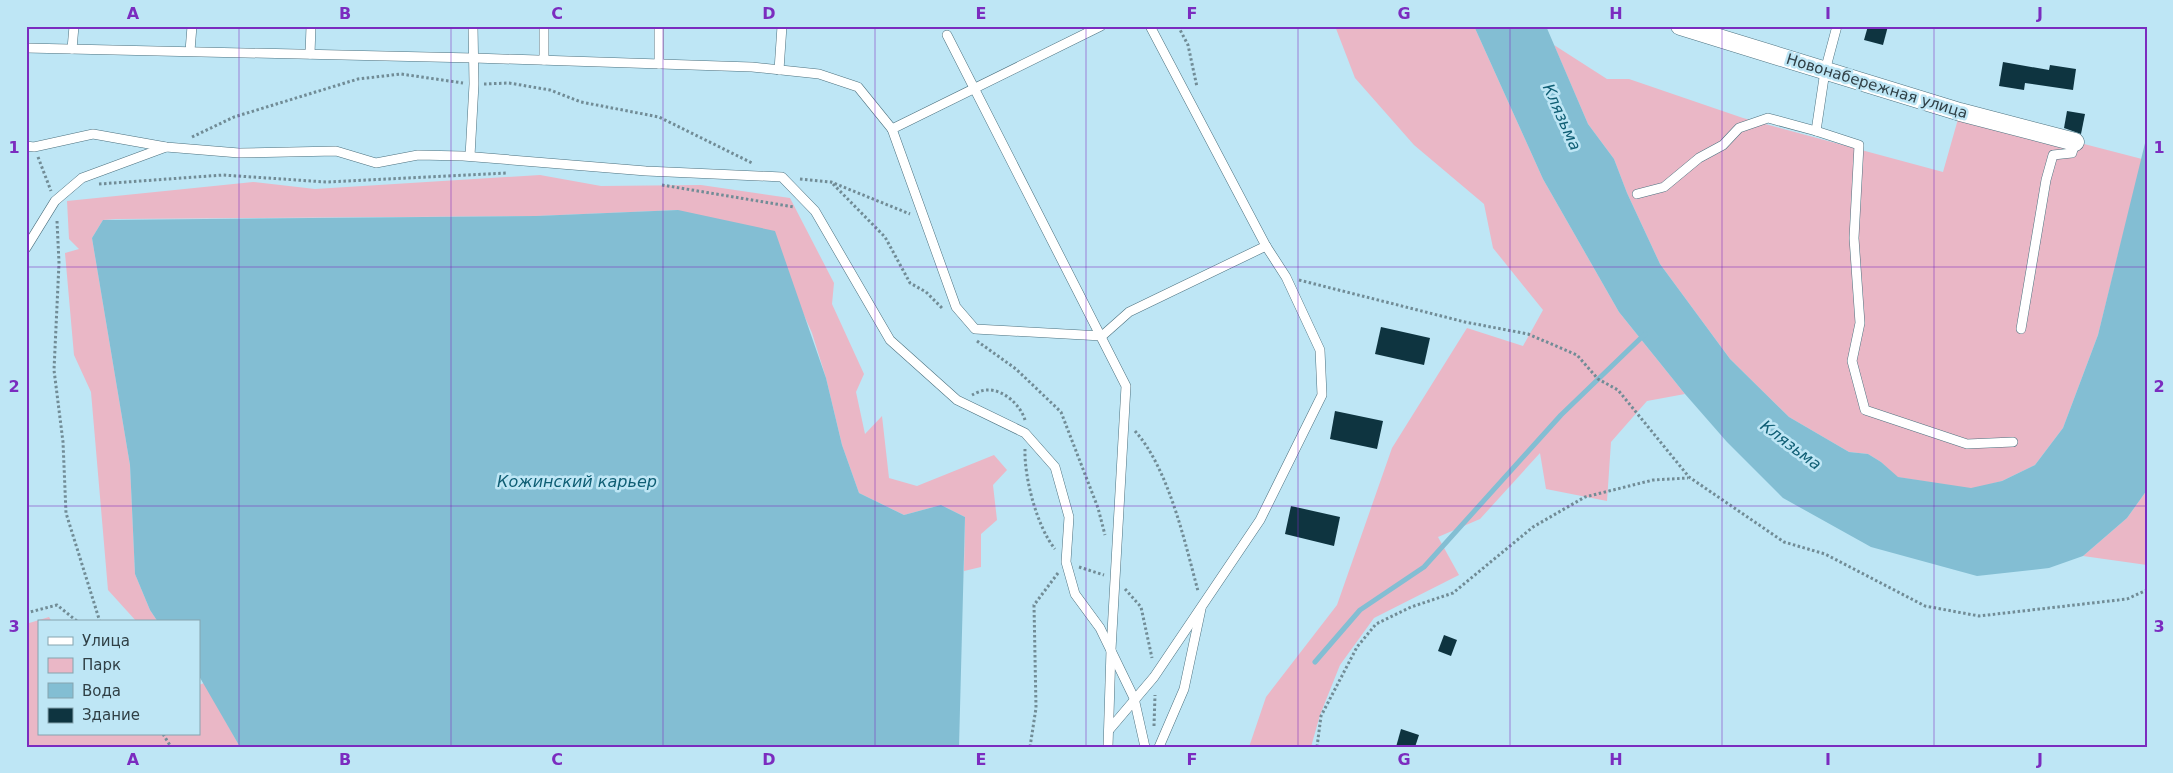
<svg xmlns="http://www.w3.org/2000/svg" width="2173" height="773" font-family="'DejaVu Sans',sans-serif">
<style>
.green{fill:#eab7c6}
.water{fill:#83bed3}
.lines{fill:none;stroke-linecap:round;stroke-linejoin:round}
.stream{stroke:#83bed3;stroke-width:5}
.building{fill:#0e3440}
.lane-casing{stroke:#4c717f;stroke-width:10}
.street-casing{stroke:#4c717f;stroke-width:19}
.path{stroke:#718c96;stroke-width:3;stroke-dasharray:2.5 2.5;stroke-linecap:butt}
.lane{stroke:#fff;stroke-width:9}
.street{stroke:#fff;stroke-width:18}
.grid{fill:none;stroke:#7b2cbf;stroke-width:1;stroke-opacity:0.55}
.labels{text-anchor:middle;dominant-baseline:central;stroke-width:5;stroke-linejoin:round;paint-order:stroke}
.street-label{font-size:15px;fill:#304046;stroke:#bee6f5}
.water-label{font-size:16px;font-style:italic;fill:#0f5e74;stroke:#bee6f5}
.neatline{fill:none;stroke:#7b2cbf;stroke-width:2}
.grid-label{font-size:16px;text-anchor:middle;font-weight:bold;fill:#7b2cbf}
</style>
<rect width="100%" height="100%" fill="#bee6f5"/>
<g class="green">
<polygon points="1335,26 1474,26 1543,179 1619,312 1685,394 1647,401 1611,442 1607,501 1546,489 1540,453 1480,519 1438,537 1459,575 1374,618 1340,665 1320,715 1311,747 1249,747 1266,697 1337,605 1392,448 1467,328 1523,346 1543,310 1493,248 1484,204 1414,145 1355,78"/>
<polygon points="1554,45 1607,79 1629,79 1743,118 1943,172 1960,112 2142,159 2098,335 2063,428 2035,465 2002,481 1972,489 1897,477 1881,462 1868,454 1849,452 1789,417 1730,359 1660,264 1627,193 1614,159 1588,124"/>
<polygon points="540,175 601,186 701,185 790,198 834,283 832,304 864,374 856,392 865,434 882,416 889,478 917,486 994,455 1007,470 993,485 997,520 981,534 981,567 964,571 965,517 941,505 904,515 859,493 842,445 826,378 812,333 799,304 678,210 536,216 116,219 103,220 92,238 130,465 135,574 150,610 158,622 137,622 108,590 91,392 74,355 65,253 79,249 69,239 67,201 253,182 315,189"/>
<polygon points="2147,490 2147,565 2083,556 2127,518"/>
<polygon points="49,617 52,622 39,622 39,734 168,734 169,736 169,734 199,734 199,685 204,683 240,747 26,747 26,624"/>
</g>
<g class="water">
<polygon points="1474,26 1546,26 1588,124 1614,159 1627,193 1660,264 1730,359 1789,417 1849,452 1868,454 1881,462 1898,477 1971,488 2002,481 2035,465 2063,428 2098,335 2147,135 2147,490 2127,518 2083,556 2049,568 1977,576 1871,547 1783,498 1727,442 1685,394 1619,312 1543,179"/>
<polygon points="678,210 775,231 826,378 842,445 859,493 904,515 941,505 965,517 959,747 240,747 199,676 199,622 158,622 150,610 135,574 130,465 92,238 103,220 536,216"/>
</g>
<g class="lines">
<polyline class="stream" points="1315,662 1360,610 1424,567 1561,415 1645,334"/>
</g>
<g class="building">
<polygon points="1868,26 1888,26 1883,45 1864,40"/>
<polygon points="2003,62 2049,70 2050,65 2076,69 2073,90 2025,83 2024,90 1999,86"/>
<polygon points="2067,111 2085,114 2081,134 2064,128"/>
<polygon points="1381,327 1430,338 1424,365 1375,354"/>
<polygon points="1335,411 1383,421 1377,449 1330,439"/>
<polygon points="1291,506 1340,517 1334,546 1285,534"/>
<polygon points="1444,635 1457,640 1451,656 1438,651"/>
<polygon points="1401,729 1419,735 1415,747 1396,747"/>
</g>
<g class="lines">
<g class="lane-casing">
<g id="lane">
<polyline points="1101,26 892,129 956,307 975,329 1102,336 1129,312 1266,246"/>
<polyline points="1837,26 1825,71 1816,131 1859,145 1854,238 1860,323 1852,361 1865,410 1967,444 2013,442"/>
<polyline points="947,35 1126,386 1111,650 1108,747"/>
<polyline points="26,48 474,58 752,67 819,74 858,87 892,129"/>
<polyline points="72,49 74,26"/>
<polyline points="190,51 192,26"/>
<polyline points="310,54 311,26"/>
<polyline points="544,60 544,26"/>
<polyline points="659,64 659,26"/>
<polyline points="779,70 782,26"/>
<polyline points="26,146 34,147 93,134 166,147 239,153 336,151 376,163 418,155 463,156 646,171 782,177 815,211 890,340 957,400 1025,433 1055,467 1069,517 1066,562 1075,594 1100,628 1134,698 1145,747"/>
<polyline points="470,156 474,84 473,26"/>
<polyline points="1637,194 1664,187 1699,158 1723,145 1739,128 1768,118 1816,131"/>
<polyline points="26,248 55,201 82,178 166,147"/>
<polyline points="2021,329 2046,180 2053,155 2072,153 2075,142"/>
<polyline points="1109,730 1154,677 1260,520 1322,395 1320,350 1286,277 1266,246 1150,26"/>
<polyline points="1159,747 1184,689 1201,609"/>
</g>
</g>
<g class="street-casing">
<polyline id="street" points="1680,26 1960,112 2075,142"/>
</g>
<g class="path">
<polyline points="1178,26 1188,45 1197,87"/>
<polyline points="484,84 509,83 550,90 581,102 659,117 752,163"/>
<polyline points="192,137 234,117 358,79 401,74 463,83"/>
<polyline points="38,157 51,191"/>
<polyline points="800,179 831,182 910,214"/>
<polyline points="99,184 223,175 326,182 507,173"/>
<polyline points="833,184 885,237 910,283 926,292 943,309"/>
<polyline points="662,185 794,207"/>
<polyline points="57,221 59,263 54,370 63,442 66,513 100,622"/>
<polyline points="1299,280 1465,322 1528,334 1577,355 1598,379 1618,390 1689,477 1784,542 1825,554 1925,606 1979,616 2127,599 2147,590"/>
<polyline points="977,341 1016,369 1061,412 1098,508 1105,535"/>
<path d="M972,395c4,-2 10,-5 15,-5 17,-1 34,16 38,30"/>
<path d="M1135,431c34,38 50,112 63,160"/>
<path d="M1025,449c-1,28 12,78 30,100"/>
<polyline points="1079,567 1104,575"/>
<polyline points="1125,589 1141,607 1152,658"/>
<polyline points="26,613 57,605 78,622"/>
<polyline points="1154,726 1155,695"/>
<polyline points="163,734 171,747"/>
<polyline points="1030,747 1036,708 1034,605 1058,573"/>
<polyline points="1317,747 1321,716 1357,647 1376,624 1411,607 1453,593 1533,527 1585,497 1653,480 1688,478"/>
</g>
<use href="#lane" class="lane"/>
<use href="#street" class="street"/>
</g>
<path class="grid" d="M239,26v721M451,26v721M663,26v721M875,26v721M1086,26v721M1298,26v721M1510,26v721M1722,26v721M1934,26v721M26,267h2121M26,506h2121"/>
<g class="labels">
<g class="street-label">
<text transform="translate(1877 86) rotate(17)">Новонабережная улица</text>
</g>
<g class="water-label">
<text transform="translate(1562 117) rotate(66)">Клязьма</text>
<text transform="translate(1791 445) rotate(37)">Клязьма</text>
<text x="577" y="481">Кожинский карьер</text>
</g>
</g>
<rect width="2173" height="773" fill="none" stroke="#bee6f5" stroke-width="55"/>
<rect x="38" y="620" width="162" height="115" fill="#bee6f5" stroke="#85a4af"/>
<rect x="48" y="637" width="25" height="8" fill="#ffffff" stroke="#85a4af"/>
<text x="82" y="646" font-size="15" fill="#304046">Улица</text>
<rect x="48" y="658" width="25" height="15" fill="#eab7c6" stroke="#85a4af"/>
<text x="82" y="670" font-size="15" fill="#304046">Парк</text>
<rect x="48" y="683" width="25" height="15" fill="#83bed3" stroke="#85a4af"/>
<text x="82" y="696" font-size="15" fill="#304046">Вода</text>
<rect x="48" y="708" width="25" height="15" fill="#0e3440" stroke="#85a4af"/>
<text x="82" y="720" font-size="15" fill="#304046">Здание</text>
<rect x="28" y="28" width="2118" height="718" class="neatline"/>
<g class="grid-label">
<text x="133" y="19">A</text>
<text x="345" y="19">B</text>
<text x="557" y="19">C</text>
<text x="769" y="19">D</text>
<text x="981" y="19">E</text>
<text x="1192" y="19">F</text>
<text x="1404" y="19">G</text>
<text x="1616" y="19">H</text>
<text x="1828" y="19">I</text>
<text x="2040" y="19">J</text>
<text x="14" y="153">1</text>
<text x="2159" y="153">1</text>
<text x="14" y="392">2</text>
<text x="2159" y="392">2</text>
<text x="14" y="632">3</text>
<text x="2159" y="632">3</text>
<text x="133" y="765">A</text>
<text x="345" y="765">B</text>
<text x="557" y="765">C</text>
<text x="769" y="765">D</text>
<text x="981" y="765">E</text>
<text x="1192" y="765">F</text>
<text x="1404" y="765">G</text>
<text x="1616" y="765">H</text>
<text x="1828" y="765">I</text>
<text x="2040" y="765">J</text>
</g>
</svg>
